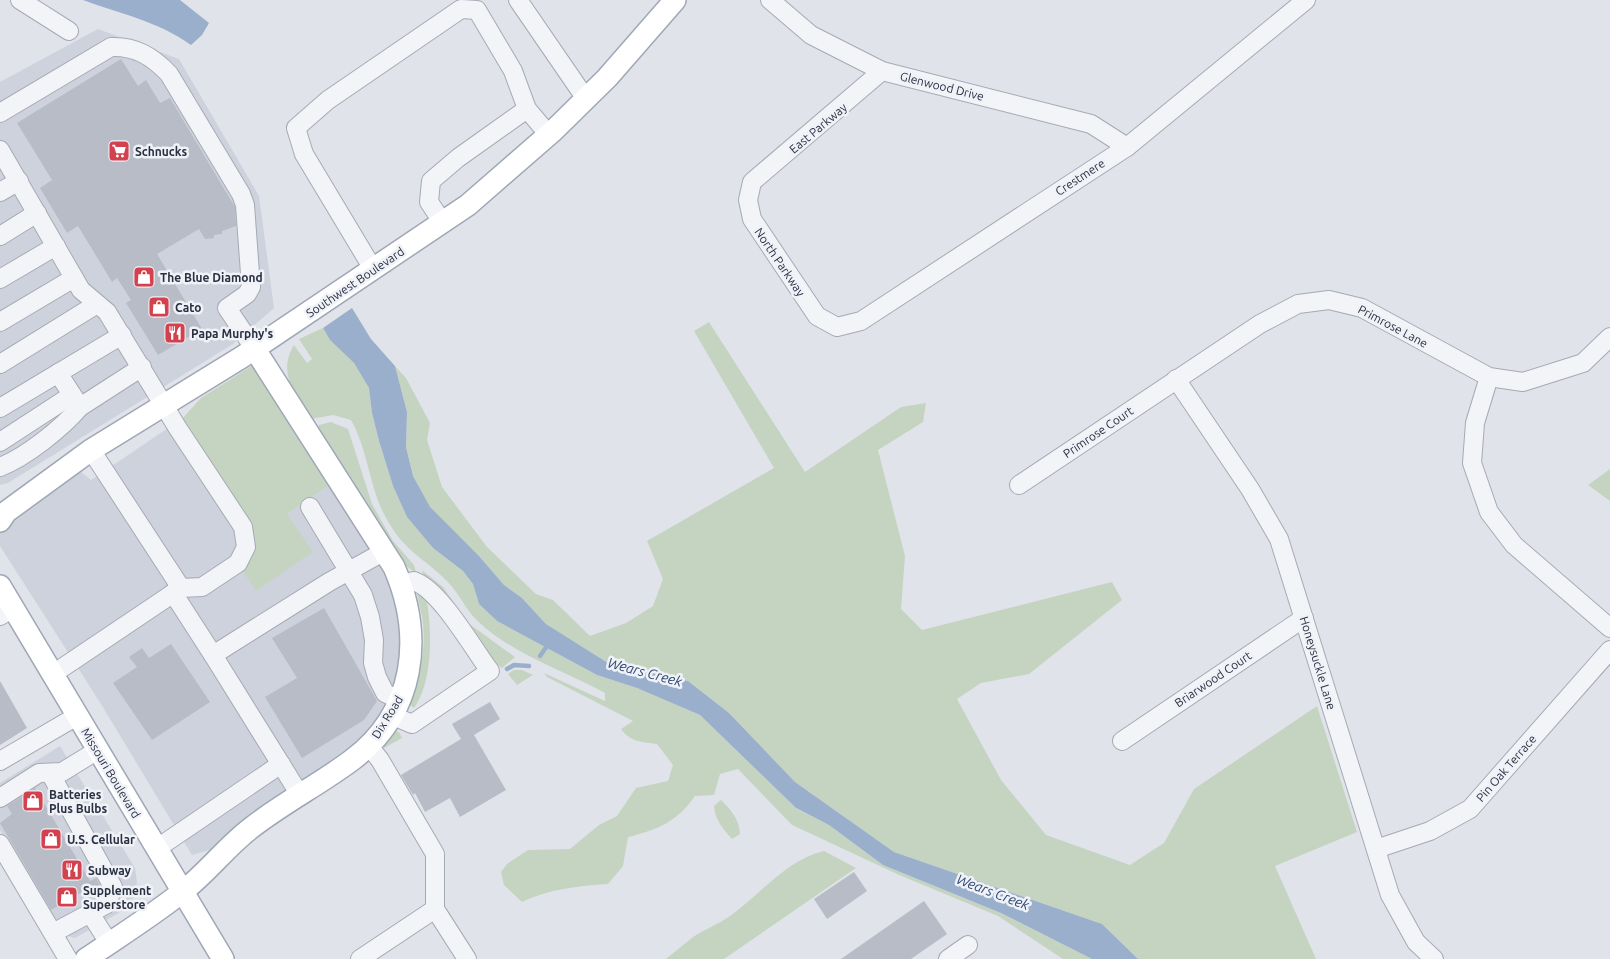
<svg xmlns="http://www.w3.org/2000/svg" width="1610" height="959" font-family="Ubuntu,sans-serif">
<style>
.built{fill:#ced2dc}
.green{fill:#c5d4c1}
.water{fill:#9aafcb}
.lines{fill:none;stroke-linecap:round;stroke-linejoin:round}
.stream{stroke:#9aafcb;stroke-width:4.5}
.building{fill:#b7bcc7}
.minor-casing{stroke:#a5aab4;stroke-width:20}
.major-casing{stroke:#9fa7b6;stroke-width:24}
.minor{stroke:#f3f4f8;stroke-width:18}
.major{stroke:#fff;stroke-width:21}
.labels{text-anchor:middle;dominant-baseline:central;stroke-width:5;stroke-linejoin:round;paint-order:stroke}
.street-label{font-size:12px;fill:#283042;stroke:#f0f2f7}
.poi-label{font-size:12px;font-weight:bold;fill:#283042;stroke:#f0f2f7;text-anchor:start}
.water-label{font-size:14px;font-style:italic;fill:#314c77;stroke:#f0f2f7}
</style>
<rect width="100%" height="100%" fill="#e0e3ea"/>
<g class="built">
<polygon points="98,29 179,59 259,196 274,308 233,344 8,483 0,485 0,82"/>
<polygon points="180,420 287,514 331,484 385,571 402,621 399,670 393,691 382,713 367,734 351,750 213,849 192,855 101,704 0,546 0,530 11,519 74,473 81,472 91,480"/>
<polygon points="60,746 135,868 137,882 135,894 127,908 75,938 65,935 0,830 0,783"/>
</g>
<g class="green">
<polygon points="709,322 805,472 901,407 926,403 923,422 878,450 905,556 901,609 922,630 1112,582 1122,600 1029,674 981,683 957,699 1001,780 1046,835 1130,865 1164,843 1194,789 1317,706 1357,832 1275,866 1316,959 1138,959 1102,924 894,852 795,782 729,713 688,681 608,663 546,624 522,598 504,585 479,556 430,508 413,476 406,447 407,412 395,366 406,378 430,423 427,440 442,487 487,547 536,594 553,600 590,636 626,623 653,606 663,579 647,541 774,468 694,331"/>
<path d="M323,328l7,12 24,23 15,25 3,25 7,28 14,45 14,31 26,31 30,23 10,13 6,20 18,17 100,54 40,13 63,27 97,94 32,16 54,40 118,48 91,46h-29l-65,-43 -101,-42 -105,-49 -54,-56 -18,5 -6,21 -19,1c-18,26 -38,34 -67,41l-5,29 -15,18c-30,2 -59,5 -86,18l-18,-17 -3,-13 6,-8 21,-14 42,-1 29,-24 18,-9 19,-28 32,-7 5,-16 -16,-21c-15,-2 -27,-2 -36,-15l12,-8 -86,-44 -3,-4 61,28v-8c-42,-23 -101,-42 -133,-78 -9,-11 -15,-24 -25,-34 -25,-25 -44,-30 -62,-65 -16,-30 -17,-66 -34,-96l-18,-5 -22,4c-16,-24 -34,-46 -17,-74l13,18 5,-4 -13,-20z"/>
<polygon points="253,365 331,484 287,514 313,552 256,591 243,571 250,547 181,420 201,398"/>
<polygon points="331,422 348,429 372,504 393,541 414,565 416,573 406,566 318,430 319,425"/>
<polygon points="1610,469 1610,501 1588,485"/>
<polygon points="422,570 443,587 468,623 515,657 502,668 495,663 424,578"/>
<path d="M417,592l10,10c5,30 6,80 -13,106l-5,-4c11,-24 17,-55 14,-81 -1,-10 -5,-20 -6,-31z"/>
<polygon points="514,670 522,670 533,675 517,685 508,674"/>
<polygon points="394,731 399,732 402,738 384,748 384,743"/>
<path d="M721,800c11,11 18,19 19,34l-8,5c-9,-10 -17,-19 -18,-33z"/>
<path d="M824,851l32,17 -132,91h-58c9,-7 18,-15 27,-22 12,-8 26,-13 37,-21 31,-22 56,-56 94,-65z"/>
</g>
<g class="water">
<path d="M83,0h97l29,23 -7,12 -11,10c-33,-24 -71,-31 -108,-45z"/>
<polygon points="352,308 371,339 395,366 407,412 406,447 413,476 430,507 479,556 504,585 522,598 546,624 608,663 688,681 729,713 795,782 894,852 1102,924 1138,959 1092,959 1001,913 883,865 829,825 796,808 700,715 637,688 597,675 497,621 479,604 473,584 463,571 433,548 407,517 393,486 379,441 372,413 369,388 354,363 330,340 323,328"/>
</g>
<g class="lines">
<g class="stream">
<polyline points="540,656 549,643"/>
<polyline points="507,669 514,665 529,666"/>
</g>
</g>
<g class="building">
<polygon points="121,59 138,86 146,80 160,103 170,98 235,207 236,226 222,231 222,234 214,235 214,238 205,239 199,229 157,254 202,329 158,355 126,303 131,300 117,278 112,282 78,226 67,233 40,188 52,180 17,123"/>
<polygon points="324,608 377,701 364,720 302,758 265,697 297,678 272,638"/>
<polygon points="171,644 210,702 152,740 113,683 137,667 129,657 142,648 149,658"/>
<polygon points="0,681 27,728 0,745"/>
<polygon points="490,702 500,719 474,735 506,790 460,817 450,798 425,812 415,793 413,795 401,775 461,739 452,724"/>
<polygon points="35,788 90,881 96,878 101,888 91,896 87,889 51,910 0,823 12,814 7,806"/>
<polygon points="854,872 867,891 827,919 814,899"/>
<polygon points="924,901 947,934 911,959 841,959"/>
</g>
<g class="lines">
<g class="minor-casing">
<g id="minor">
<polyline points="20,0 69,31"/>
<polyline points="518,0 586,99"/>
<polyline points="770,0 811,35 882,71 1091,124 1127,147"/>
<polyline points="882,71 752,182 748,200 752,219 817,316 837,327 861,321 1127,147 1306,0"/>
<path d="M0,113l111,-66c24,-1 41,9 58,27l72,120 4,11 6,82 -4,7 -20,14 27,40"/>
<polyline points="0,150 81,290 107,312 177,427 243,527 246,547 238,563 202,587 181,588 53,674"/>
<polyline points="0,192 19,181"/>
<polyline points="443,223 429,202 431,181 458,158 527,109"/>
<polyline points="0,236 37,213"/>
<polyline points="373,269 304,154 296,128 328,100 461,9 477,10 513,71 527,109 549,135"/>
<polyline points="0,279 56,246"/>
<polyline points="0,322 74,278"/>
<polyline points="0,364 97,304"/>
<polyline points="58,373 80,407 142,367"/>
<polyline points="1489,377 1475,423 1472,463 1489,512 1514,545 1610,628"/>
<polyline points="1176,379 1250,489 1279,539 1390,895 1416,942 1434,959"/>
<polyline points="0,408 122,335"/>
<polyline points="0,442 72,395"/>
<polyline points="91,450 181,588"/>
<path d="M0,467c26,-10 62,-39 80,-60"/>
<polyline points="1019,485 1260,324 1298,304 1329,300 1362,308 1489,377 1523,382 1583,363 1610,337"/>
<polyline points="310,507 363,595 370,617 374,640 373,663 377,677 385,693 399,700"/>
<polyline points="173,593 213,655"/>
<polyline points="0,616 13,608"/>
<path d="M391,715l21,9 78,-53c-18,-24 -50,-81 -76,-90l-12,3"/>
<polyline points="1122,741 1304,618"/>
<polyline points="369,746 380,760 435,854 435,909 467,959"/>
<polyline points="0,761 77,716"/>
<polyline points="50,773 113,887 107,904 53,933"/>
<polyline points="300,795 213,655 329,582 385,551"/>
<polyline points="0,798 39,773 62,772 98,750"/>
<polyline points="0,844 68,959"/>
<polyline points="156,849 281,764"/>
<polyline points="1376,849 1430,831 1470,809 1610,650"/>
<polyline points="90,913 109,943"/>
<polyline points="360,959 435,909"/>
<polyline points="948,959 968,945"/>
</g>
</g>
<g class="major-casing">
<g id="major">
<polyline points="0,521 6,512 91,450 242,357 468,205 553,131 607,78 675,0"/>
<polyline points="0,586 223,959"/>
<path d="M86,959c32,-22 66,-43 96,-67 25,-19 44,-45 69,-64 32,-25 69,-44 101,-68 64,-48 72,-124 42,-193l-140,-219"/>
</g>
</g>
<use href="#minor" class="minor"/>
<use href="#major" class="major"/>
</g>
<defs>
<g id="supermarket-square" transform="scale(1.125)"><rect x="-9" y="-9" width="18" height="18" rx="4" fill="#d3414f" stroke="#f0f2f7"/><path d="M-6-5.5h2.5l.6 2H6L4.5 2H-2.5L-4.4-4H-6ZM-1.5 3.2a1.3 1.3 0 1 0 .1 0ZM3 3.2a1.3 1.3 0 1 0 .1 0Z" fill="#fff"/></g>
<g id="shop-square" transform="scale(1.125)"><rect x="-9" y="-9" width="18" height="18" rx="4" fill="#d3414f" stroke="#f0f2f7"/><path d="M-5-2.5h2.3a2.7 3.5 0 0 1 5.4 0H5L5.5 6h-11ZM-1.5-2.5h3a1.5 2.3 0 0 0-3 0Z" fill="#fff"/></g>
<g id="restaurant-square" transform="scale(1.125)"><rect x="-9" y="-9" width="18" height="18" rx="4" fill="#d3414f" stroke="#f0f2f7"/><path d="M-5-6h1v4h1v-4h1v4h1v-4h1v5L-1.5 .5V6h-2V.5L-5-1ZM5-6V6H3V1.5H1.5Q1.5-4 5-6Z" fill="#fff"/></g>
</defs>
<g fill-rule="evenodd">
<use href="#supermarket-square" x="119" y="151"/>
<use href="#shop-square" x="144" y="277"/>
<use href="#shop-square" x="159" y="307"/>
<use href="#restaurant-square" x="175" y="333"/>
<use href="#shop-square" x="33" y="801"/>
<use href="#shop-square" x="51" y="839"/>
<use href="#restaurant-square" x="72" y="870"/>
<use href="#shop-square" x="67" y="897"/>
</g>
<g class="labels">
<g class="street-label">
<text transform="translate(942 86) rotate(14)">Glenwood Drive</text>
<text transform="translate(818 128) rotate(-40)">East Parkway</text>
<text transform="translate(1080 177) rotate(-33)">Crestmere</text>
<text transform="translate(780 262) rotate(56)">North Parkway</text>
<text transform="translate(355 282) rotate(-34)">Southwest Boulevard</text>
<text transform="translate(1393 326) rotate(28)">Primrose Lane</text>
<text transform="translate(1098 432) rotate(-34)">Primrose Court</text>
<text transform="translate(1318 663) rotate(73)">Honeysuckle Lane</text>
<text transform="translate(1213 679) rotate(-34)">Briarwood Court</text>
<text transform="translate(387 717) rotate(-58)">Dix Road</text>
<text transform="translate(1506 768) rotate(-49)">Pin Oak Terrace</text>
<text transform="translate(111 773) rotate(59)">Missouri Boulevard</text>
</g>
<g class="poi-label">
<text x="135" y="151">Schnucks</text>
<text x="160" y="277">The Blue Diamond</text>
<text x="175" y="307">Cato</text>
<text x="191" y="333">Papa Murphy's</text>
<text x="49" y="794">Batteries<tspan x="49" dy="14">Plus Bulbs</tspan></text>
<text x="67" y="839">U.S. Cellular</text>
<text x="88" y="870">Subway</text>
<text x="83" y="890">Supplement<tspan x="83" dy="14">Superstore</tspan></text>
</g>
<g class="water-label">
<text transform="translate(645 672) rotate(15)">Wears Creek</text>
<text transform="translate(993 892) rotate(21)">Wears Creek</text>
</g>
</g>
</svg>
